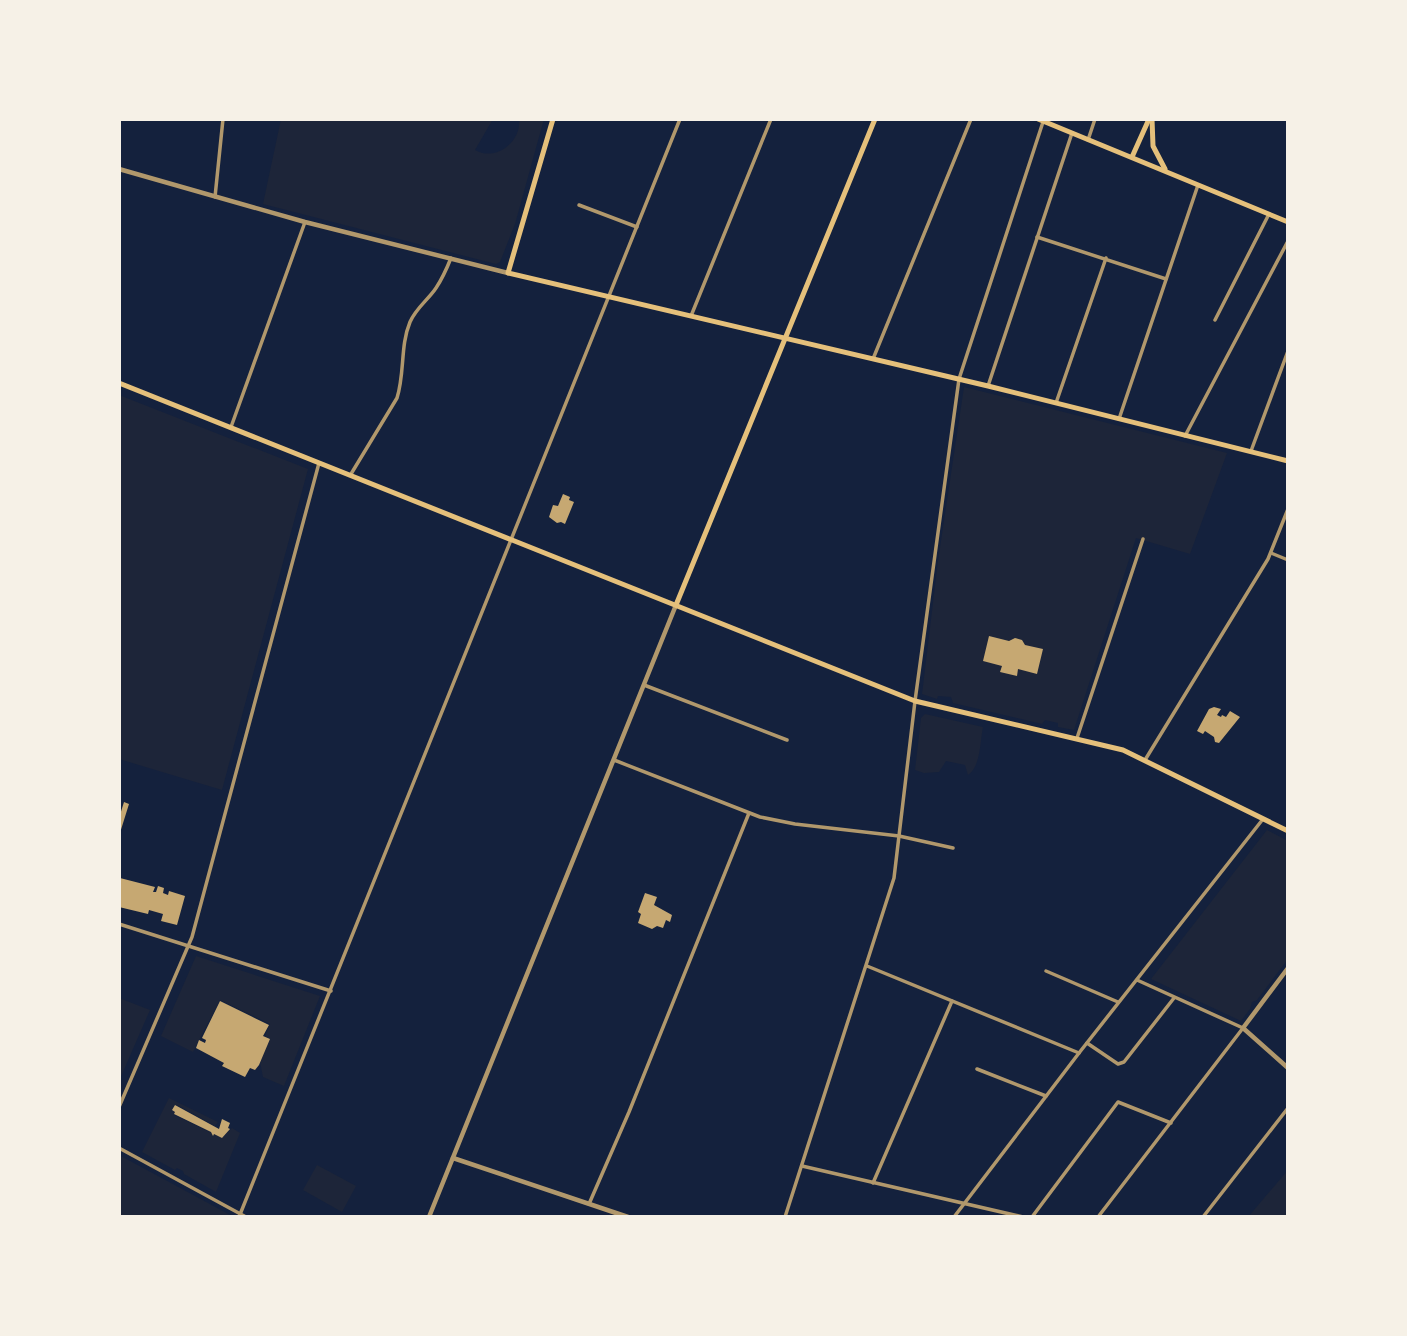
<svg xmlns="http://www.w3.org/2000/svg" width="1407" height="1336" font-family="'Asap Condensed',sans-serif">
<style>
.green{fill:#1d2539}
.building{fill:#c6a872}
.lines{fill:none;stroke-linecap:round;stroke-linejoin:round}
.minor{stroke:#b1986c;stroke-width:3.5}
.tertiary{stroke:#b1986c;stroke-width:4.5}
.secondary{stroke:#e5c07b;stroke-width:5}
</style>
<rect width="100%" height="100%" fill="#14213d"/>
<g class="green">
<path d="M281,119h212l-18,31c20,12 47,-8 44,-31h25l-29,105 -15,38 -4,2 -233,-60z"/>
<polygon points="964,387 1227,453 1190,554 1136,538 1074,730 1058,727 1058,723 1045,720 1042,724 953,703 951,697 938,696 937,699 922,694 938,561"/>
<polygon points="119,395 308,469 222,790 119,759"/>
<path d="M925,714l58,13c-3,14 -2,39 -15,48l-3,-10 -19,-4 -7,11 -15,1 -9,-3 6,-52z"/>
<polygon points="1267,830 1288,841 1288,959 1257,1000 1252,1002 1250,1009 1241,1021 1151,979"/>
<polygon points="196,956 320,996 284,1086 263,1077 260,1062 270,1039 265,1036 270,1024 220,1000 193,1052 161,1036"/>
<polygon points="119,998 150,1010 119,1081"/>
<polygon points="169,1098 218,1122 215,1126 179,1106 175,1105 172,1110 175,1112 174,1115 222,1138 232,1128 240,1133 216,1192 184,1174 183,1171 177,1168 175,1170 142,1152"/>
<polygon points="119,1155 232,1216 232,1217 119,1217"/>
<polygon points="317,1165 356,1186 342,1212 303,1190"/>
<polygon points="1288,1170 1288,1217 1248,1217"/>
</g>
<g class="building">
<polygon points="563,494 570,497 569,500 574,502 565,524 561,522 557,523 549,517 553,505 558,506"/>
<polygon points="989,636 1009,641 1015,638 1022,640 1025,645 1043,649 1037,674 1018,669 1017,676 1000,672 1002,666 983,661"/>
<polygon points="1214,707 1221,709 1217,715 1221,717 1222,715 1226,717 1230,711 1240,717 1219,743 1215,742 1214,737 1205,731 1203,734 1197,731 1209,709"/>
<polygon points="124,802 129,804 119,836 119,818"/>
<polygon points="120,878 155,887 153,892 156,892 158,886 164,888 163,893 168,895 169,891 185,896 177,925 161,921 163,914 149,910 148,914 119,907"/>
<polygon points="645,893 657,897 654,905 672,915 670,922 666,920 663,928 657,926 652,929 638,923 641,914 638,912"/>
<polygon points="220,1001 269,1025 263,1036 270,1039 259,1065 255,1070 250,1068 245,1077 222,1066 224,1063 196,1048 199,1040 205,1043 206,1040 202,1038"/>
<polygon points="175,1105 219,1129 222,1119 230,1123 228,1128 230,1129 222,1138 214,1134 213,1136 211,1132 174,1114 175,1112 172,1110"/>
</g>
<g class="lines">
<g class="minor">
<polyline points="1088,140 1095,119"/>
<polyline points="215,197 223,119"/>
<polyline points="579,205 637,227"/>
<polyline points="1037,237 1166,279"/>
<polyline points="691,316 771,119"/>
<polyline points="1215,320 1269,214"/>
<polyline points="873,359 971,119"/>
<polyline points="988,386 1072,133"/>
<polyline points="1056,403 1106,258"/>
<polyline points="1119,419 1198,185"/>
<polyline points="231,427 305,222"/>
<polyline points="1185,436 1288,241"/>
<polyline points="1251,451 1288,351"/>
<path d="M351,474l46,-76c8,-25 3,-52 13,-76 6,-14 18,-22 26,-34 6,-9 11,-20 15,-30"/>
<polyline points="1271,553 1288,560"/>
<polyline points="644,685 787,740"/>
<polyline points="1077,738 1143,539"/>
<polyline points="614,760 760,817 795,824 899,836 953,848"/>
<polyline points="1145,760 1268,559 1288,509"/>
<polyline points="119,924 331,991"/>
<polyline points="867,966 1079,1053"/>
<polyline points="1046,971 1118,1002"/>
<polyline points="1087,1043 1118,1064 1124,1062 1174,998"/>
<polyline points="977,1069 1046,1096"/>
<polyline points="119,1107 192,937 319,463"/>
<polyline points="119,1148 246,1217"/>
<polyline points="802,1166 1023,1217"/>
<polyline points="873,1183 952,1001"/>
<polyline points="589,1204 629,1112 749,813"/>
<polyline points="239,1217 680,119"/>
<polyline points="785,1217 894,878 915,701 959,379 1043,122"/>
<polyline points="954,1217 1079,1053 1263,819"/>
<polyline points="1032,1217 1118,1102 1171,1123"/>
<polyline points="1098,1217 1243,1028 1137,980"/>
<polyline points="1203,1217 1288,1108"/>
</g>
<g class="tertiary">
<polyline points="119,169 305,222 508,273"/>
<polyline points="1288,968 1243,1028 1288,1068"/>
<polyline points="453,1158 628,1217"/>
<polyline points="429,1217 676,605"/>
</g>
<g class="secondary">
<polyline points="553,119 508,273 988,386 1288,461"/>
<polyline points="1038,119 1288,222"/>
<polyline points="1152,119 1153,146 1165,169"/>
<polyline points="1132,157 1149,119"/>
<polyline points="119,383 915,701 1123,750 1288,831"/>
<polyline points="676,605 875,119"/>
</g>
</g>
<rect width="1407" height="1336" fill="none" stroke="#f6f1e7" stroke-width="242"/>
</svg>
